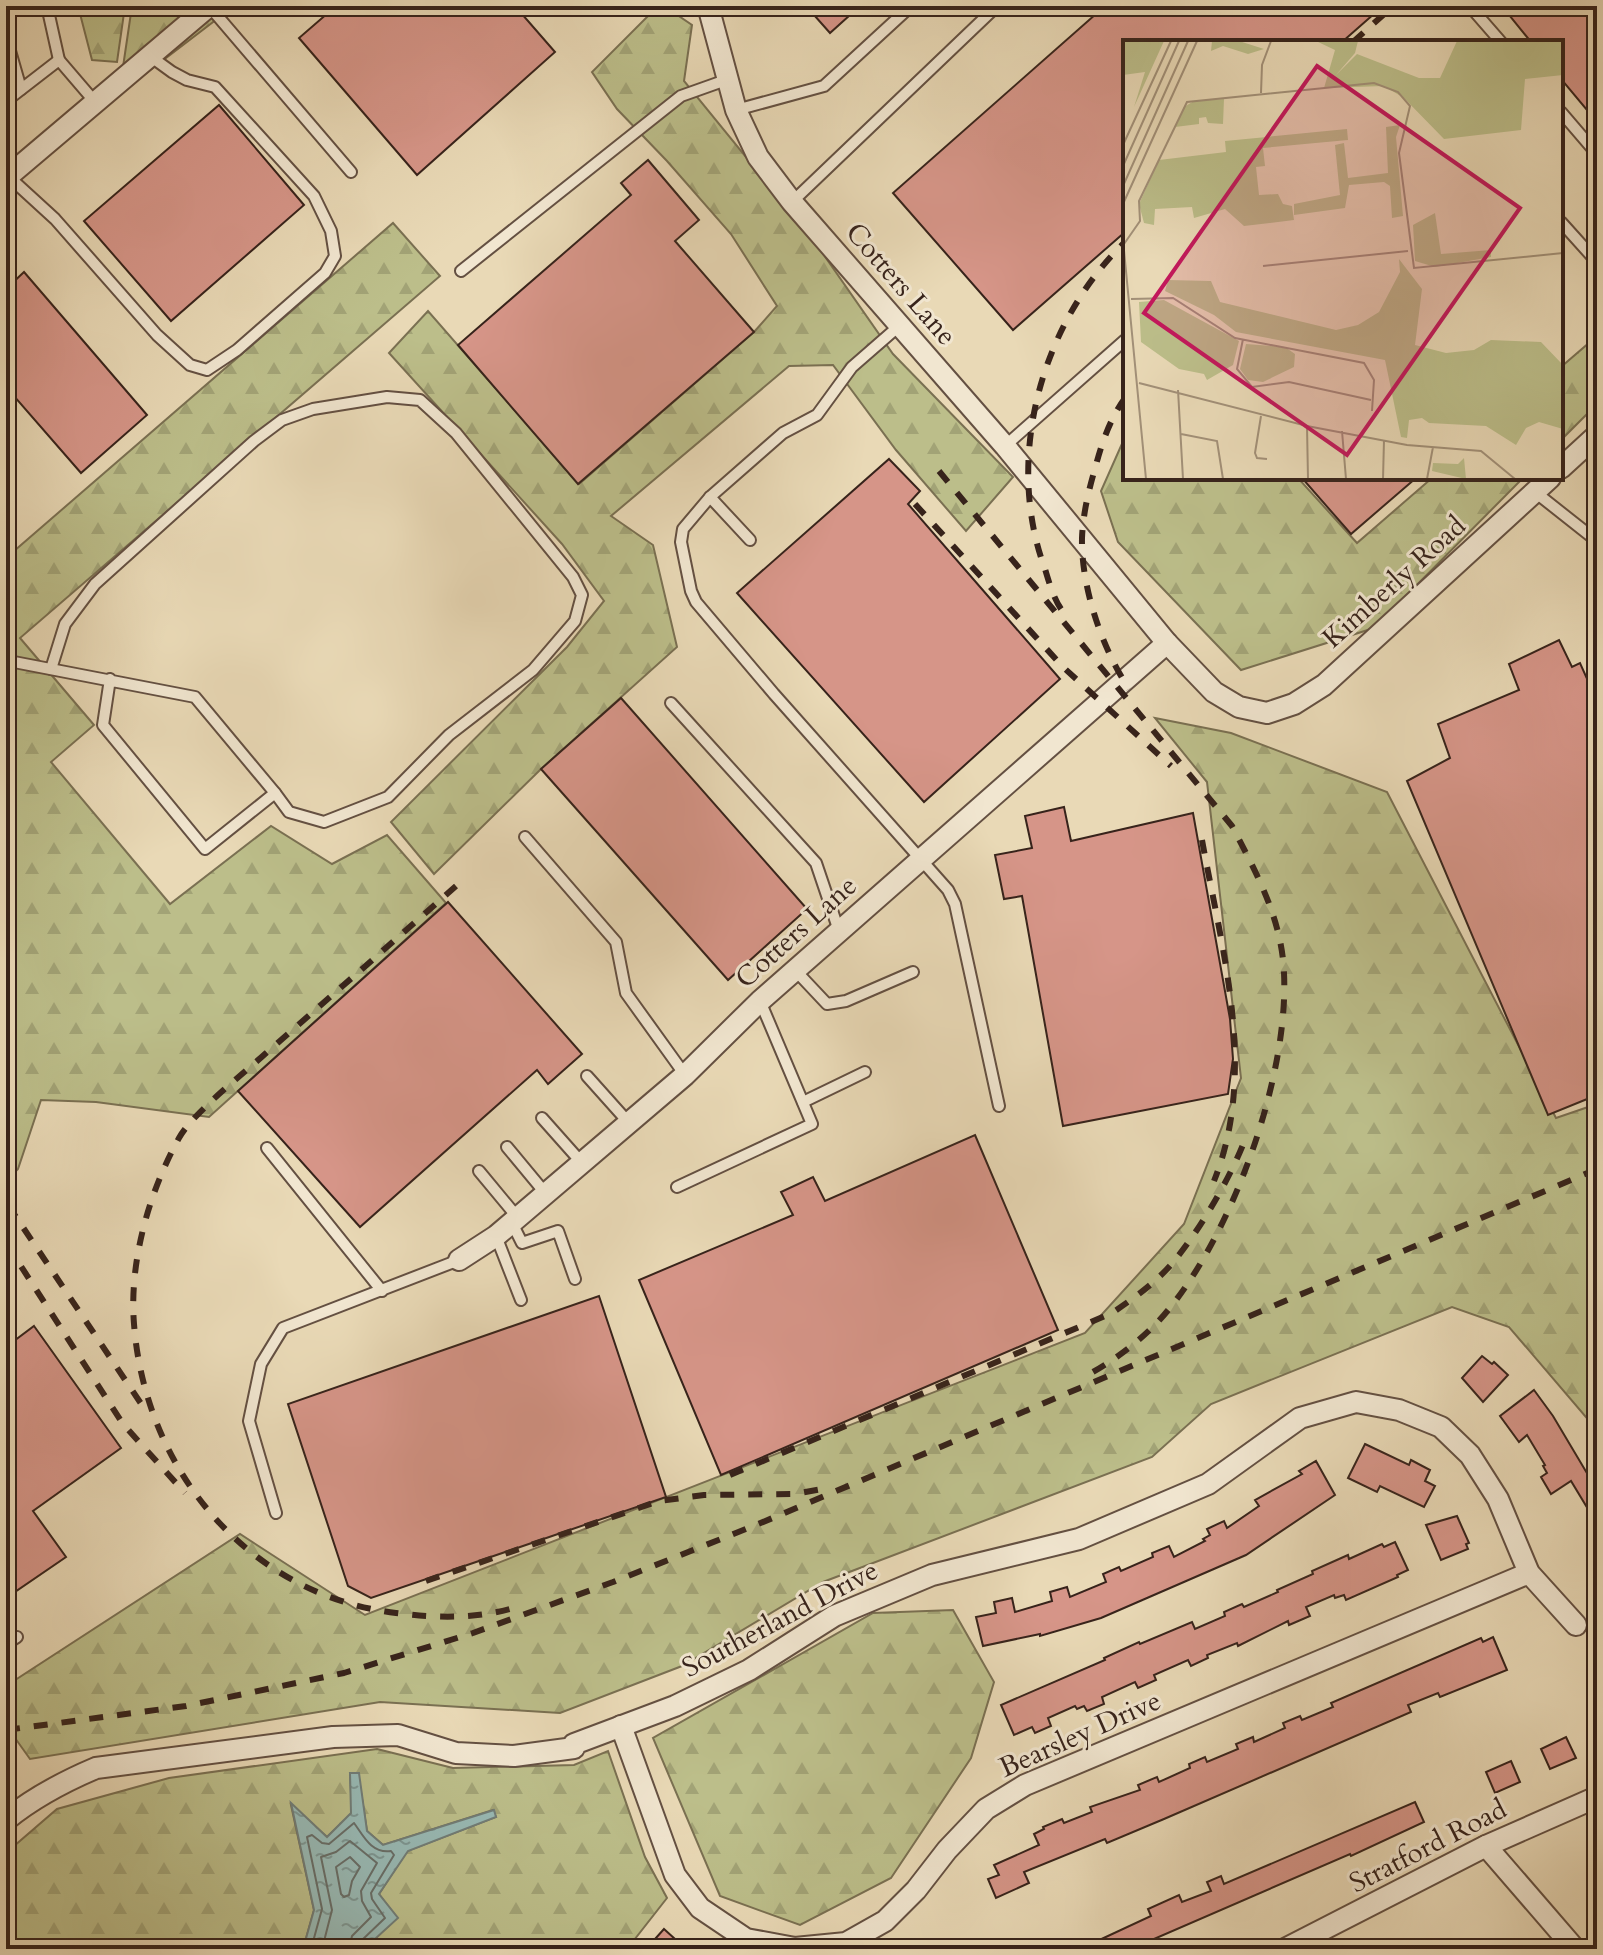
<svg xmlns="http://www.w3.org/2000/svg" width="1603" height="1955" font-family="Cardo,serif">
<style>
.forest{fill:url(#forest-firs);stroke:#7a7052;stroke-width:2}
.water{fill:url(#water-ripples);stroke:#717d77;stroke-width:2}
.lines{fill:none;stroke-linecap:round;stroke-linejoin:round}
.shore{stroke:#686e68;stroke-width:2}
.building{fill:#d69588;stroke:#37231b;stroke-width:2}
.service-casing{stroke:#645042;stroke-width:14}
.minor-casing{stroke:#645042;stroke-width:24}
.service{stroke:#f1e6d0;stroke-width:10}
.minor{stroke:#f1e6d0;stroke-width:20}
.rail{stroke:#37231b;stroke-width:6;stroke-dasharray:14 14;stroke-linecap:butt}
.labels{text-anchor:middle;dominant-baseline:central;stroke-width:6;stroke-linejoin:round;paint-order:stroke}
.street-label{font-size:28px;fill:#37231b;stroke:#f1e6d0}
.inset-road{fill:none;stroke:#a29078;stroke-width:2}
.view{fill:#c2185b;fill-opacity:0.15;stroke:#c2185b;stroke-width:4}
.inset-edge{fill:none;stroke:#37231b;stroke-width:4}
</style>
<defs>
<pattern id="forest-firs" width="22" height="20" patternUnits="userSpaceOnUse" patternTransform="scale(2)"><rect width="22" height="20" fill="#bcbe8a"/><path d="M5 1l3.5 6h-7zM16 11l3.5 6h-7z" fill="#a2a376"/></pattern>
<pattern id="water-ripples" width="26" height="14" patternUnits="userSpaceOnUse" patternTransform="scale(2)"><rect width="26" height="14" fill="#98b9b4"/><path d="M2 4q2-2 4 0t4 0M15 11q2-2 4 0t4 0" fill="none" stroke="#7d9692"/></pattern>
</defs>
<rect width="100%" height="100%" fill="#e9d9b6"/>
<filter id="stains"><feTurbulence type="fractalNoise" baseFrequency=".0025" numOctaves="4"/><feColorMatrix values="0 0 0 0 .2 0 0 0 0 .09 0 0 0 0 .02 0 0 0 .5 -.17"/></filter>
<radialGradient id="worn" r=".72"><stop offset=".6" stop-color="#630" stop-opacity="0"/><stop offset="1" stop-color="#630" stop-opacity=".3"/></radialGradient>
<g class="forest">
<polygon points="78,6 125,6 117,62 92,60"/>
<polygon points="132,6 234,6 119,94"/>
<polygon points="658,6 664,6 692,25 684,81 812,238 893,354 1013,477 966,531 896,450 833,365 789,366 611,516 653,545 677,647 541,769 434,874 391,822 567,647 604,601 562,544 389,353 428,311 579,484 754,332 777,306 731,234 667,161 617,109 592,72"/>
<polygon points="393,223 440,276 20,638 94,725 51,762 170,904 271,826 332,864 387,835 446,903 209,1117 96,1102 41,1100 18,1169 6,1181 6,558"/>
<polygon points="1597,336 1597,404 1561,440 1561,367"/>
<polygon points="1125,437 1125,478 1298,478 1357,543 1432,478 1523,478 1374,628 1241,670 1118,542 1101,491"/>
<polygon points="1155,718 1231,733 1387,792 1556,1118 1597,1104 1597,1430 1509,1327 1452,1307 1211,1404 1152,1457 823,1582 682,1666 560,1713 380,1702 30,1759 10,1731 6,1686 240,1534 365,1615 1085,1333 1184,1224 1241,1078 1207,782"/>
<polygon points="953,1610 994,1682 971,1758 891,1878 800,1925 720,1896 653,1738 873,1613"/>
<polygon points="377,1749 453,1768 574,1765 608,1751 645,1857 667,1898 627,1949 364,1949 397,1918 379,1894 407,1851 496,1817 493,1810 383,1845 367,1831 358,1773 350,1773 352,1813 327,1837 291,1805 314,1910 303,1949 6,1949 6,1853 57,1809 169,1778"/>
</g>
<polygon class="water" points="350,1773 359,1773 367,1831 383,1845 494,1810 496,1817 408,1851 379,1894 398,1918 364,1949 303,1949 314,1910 291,1803 327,1837 351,1813"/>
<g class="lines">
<g class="shore">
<polygon points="350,1857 360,1867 352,1881 349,1895 344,1897 341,1894 336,1867"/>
<path d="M311,1949l11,-40 -15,-72 5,-2 10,8 7,1 25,-21c9,12 17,31 37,28l3,4 -23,38 1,6 13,19 -24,23 -2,8"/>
<polyline points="322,1949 332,1910 321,1857 336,1852 350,1841 377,1863 361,1891 362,1901 371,1917 352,1936 349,1949"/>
</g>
</g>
<g class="building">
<polygon points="336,6 515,6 555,52 417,175 299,38"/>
<polygon points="806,6 860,6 830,33"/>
<polygon points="1105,6 1383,6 1342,42 1125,42 1125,232 1013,330 893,193"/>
<polygon points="1520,6 1597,6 1597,122 1561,79 1561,42 1531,42 1509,15"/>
<polygon points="219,105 304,205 171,321 84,221"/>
<polygon points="648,160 699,220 675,241 754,332 578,484 458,345 631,195 621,183"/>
<polygon points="24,272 147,415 81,473 6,387 6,289"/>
<polygon points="889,459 920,491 908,504 1060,679 924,802 737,593"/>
<polygon points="1302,478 1416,478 1351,534"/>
<polygon points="1559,640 1572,667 1580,663 1597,701 1597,1095 1548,1115 1407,781 1450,758 1438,724 1519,690 1509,664"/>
<polygon points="621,698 807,909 728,980 541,769"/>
<polygon points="1064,807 1071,841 1193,813 1230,1019 1233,1059 1228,1094 1063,1126 1022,896 1004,899 995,855 1032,848 1025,816"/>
<polygon points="448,902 582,1054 548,1084 537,1070 360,1227 238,1091"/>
<polygon points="975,1135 1058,1330 721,1475 639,1280 793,1215 781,1192 813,1177 825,1201"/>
<polygon points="599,1296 666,1497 371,1598 348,1586 288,1404"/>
<polygon points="34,1326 121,1448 33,1511 66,1557 6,1598 6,1347"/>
<polygon points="1482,1356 1492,1364 1494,1362 1508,1375 1483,1402 1462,1378"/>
<polygon points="1534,1390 1553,1416 1597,1490 1597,1524 1571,1481 1551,1494 1541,1477 1547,1473 1543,1466 1545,1465 1527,1435 1519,1442 1500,1416"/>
<polygon points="1365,1444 1409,1465 1411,1460 1430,1470 1425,1481 1435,1486 1424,1507 1380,1486 1377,1492 1348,1478"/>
<polygon points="1316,1461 1335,1495 1246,1555 1101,1618 1040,1636 1040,1634 983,1646 976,1617 996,1613 994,1602 1012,1598 1015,1612 1052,1601 1050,1592 1067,1587 1070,1597 1106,1582 1103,1574 1119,1567 1121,1571 1153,1557 1152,1553 1169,1546 1174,1557 1205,1541 1203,1539 1210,1535 1207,1529 1224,1521 1227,1528 1259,1506 1255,1500 1302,1474 1299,1471"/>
<polygon points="1457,1516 1469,1543 1466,1544 1468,1549 1441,1560 1426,1525"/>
<polygon points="1395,1542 1408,1570 1397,1575 1398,1577 1346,1600 1344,1595 1335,1598 1334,1595 1306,1607 1310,1616 1289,1625 1288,1621 1238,1646 1237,1643 1207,1655 1208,1658 1191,1666 1188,1660 1154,1675 1156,1680 1138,1688 1135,1682 1102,1697 1104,1704 1087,1711 1084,1706 1077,1709 1075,1706 1048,1718 1051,1726 1035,1733 1032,1727 1014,1735 1001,1705 1105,1660 1104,1658 1139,1642 1140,1644 1192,1622 1195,1629 1225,1616 1224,1612 1242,1604 1244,1607 1278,1592 1277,1590 1313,1574 1312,1571 1348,1555 1349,1559 1382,1544 1384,1547"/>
<polygon points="1493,1637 1507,1670 1440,1697 1438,1693 1408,1705 1411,1712 1164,1819 1107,1843 1105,1839 1024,1872 1029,1883 996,1898 988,1879 999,1875 994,1865 1039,1845 1034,1834 1044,1829 1043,1827 1062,1819 1064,1823 1092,1812 1090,1807 1140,1790 1138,1785 1157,1777 1159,1782 1190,1768 1189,1764 1205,1757 1207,1762 1238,1749 1236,1744 1253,1737 1254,1742 1285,1728 1283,1723 1300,1716 1302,1720 1333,1707 1331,1703 1481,1638 1483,1642"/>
<polygon points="1566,1737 1576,1758 1550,1769 1541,1749"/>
<polygon points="1511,1761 1520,1782 1495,1793 1486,1772"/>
<polygon points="1415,1802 1424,1822 1351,1856 1350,1854 1131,1949 1080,1949 1151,1916 1148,1909 1179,1895 1182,1902 1211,1891 1207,1882 1221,1876 1224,1884"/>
<polygon points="664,1929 686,1949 646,1949"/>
</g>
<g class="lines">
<g class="service-casing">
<g id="service">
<polyline points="47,6 59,60"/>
<polyline points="209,6 351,172"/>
<polyline points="1480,6 1474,11 1501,42"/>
<polyline points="6,37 21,89"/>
<polyline points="6,101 59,60 95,102"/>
<polyline points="736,110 824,86 911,6"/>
<polyline points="1561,112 1597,154"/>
<polyline points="8,176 55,219 157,335 190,365 207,370 237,350 325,273 335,256 331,231 314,196 215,87 187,80 172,72 150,56"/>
<polyline points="792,202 997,6"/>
<polyline points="1561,222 1597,262"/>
<polyline points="461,271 681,96 726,80"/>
<polyline points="899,326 852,367 817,415 783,433 710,497 683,529 681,542 691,591 696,602 774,694 948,890 955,904 999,1106"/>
<polyline points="1005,446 1125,340"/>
<polyline points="1535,492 1597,541"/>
<polyline points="710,497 750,540"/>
<polyline points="6,666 14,662 195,697 275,793 205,849 103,725 110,679"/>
<polyline points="51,669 65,624 95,584 254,441 282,420 313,409 387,397 420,400 456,433 573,577 582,595 575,621 533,670 449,735 388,797 324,822 289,812 275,793"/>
<polyline points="671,703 816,863 839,931"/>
<polyline points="525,837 616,942 626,993 685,1075"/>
<polyline points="795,970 827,1004 846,1001 913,972"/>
<polyline points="587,1076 629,1123"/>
<polyline points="803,1102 865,1072"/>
<polyline points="542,1118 582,1163"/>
<polyline points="507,1147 546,1194"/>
<polyline points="267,1148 382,1291"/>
<polyline points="479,1171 518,1218"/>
<polyline points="677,1187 812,1124 760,1001"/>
<polyline points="512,1223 522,1243 558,1231 575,1279"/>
<polyline points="496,1236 521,1300"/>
<polyline points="276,1513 249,1421 261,1364 283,1328 459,1260"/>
<polyline points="6,1644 17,1637"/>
</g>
</g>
<g class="minor-casing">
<g id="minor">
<polyline points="708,6 736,110 758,157 792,202 1005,446 1167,643 1214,692 1239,707 1267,713 1294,704 1324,685 1550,478"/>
<polyline points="6,178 209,6"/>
<polyline points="1561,468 1597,435"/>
<polyline points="459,1260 496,1236 685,1075 760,1001 1167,643"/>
<polyline points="621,1726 675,1875 700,1908 746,1939 795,1948 846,1943 885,1921 916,1890 947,1850 986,1809 1025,1785 1529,1573"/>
<path d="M6,1820c28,-23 57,-38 90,-52l237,-31 65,-2 58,18 58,3 60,-8v-4l101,-38 74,-36 85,-54 98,-41 147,-36 129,-55 92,-66 56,-16 43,8 42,17 29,28 28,44 31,74 47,52"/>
<polyline points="1486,1846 1575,1949"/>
<polyline points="1285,1949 1486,1846 1597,1797"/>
</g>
</g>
<use href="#service" class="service"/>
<use href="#minor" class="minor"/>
<g class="rail">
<polyline points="1353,42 1393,6"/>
<path d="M1125,398c-14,19 -23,44 -29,67 -7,24 -13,48 -14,73 -1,49 20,110 47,151"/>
<path d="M939,471l293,355c24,46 50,93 52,147 5,104 -52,263 -120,342 -20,23 -45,42 -71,57"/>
<polyline points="915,504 1063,667 1171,766"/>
<path d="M1061,609c-8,-12 -12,-27 -16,-40 -41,-110 -4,-246 80,-327"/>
<path d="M1202,840c20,111 56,231 12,341"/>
<path d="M456,886c-63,56 -127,112 -191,168 -22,20 -72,59 -86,84 -30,54 -50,124 -45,186 11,146 114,271 262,289 39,5 76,6 114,-4"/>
<polyline points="8,1205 146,1411"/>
<polyline points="6,1243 123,1424 185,1493"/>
<path d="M730,1475l382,-162c22,-15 45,-31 62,-52 26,-31 58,-86 72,-124"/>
<polyline points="426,1581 659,1501 704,1495 795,1494 822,1489"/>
<polyline points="6,1730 186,1706 344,1673 473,1633 613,1582 756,1525 1597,1169"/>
</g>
</g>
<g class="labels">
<g class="street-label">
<text transform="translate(901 284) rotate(49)">Cotters Lane</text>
<text transform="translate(1394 582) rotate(-42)">Kimberly Road</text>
<text transform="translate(796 932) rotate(-42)">Cotters Lane</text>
<text transform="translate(780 1619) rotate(-28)">Southerland Drive</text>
<text transform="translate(1080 1734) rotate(-24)">Bearsley Drive</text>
<text transform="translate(1428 1846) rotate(-27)">Stratford Road</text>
</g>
</g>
<g transform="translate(1123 40)">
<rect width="440" height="440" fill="#e9d9b6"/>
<path d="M0,1h41l-30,66 11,-35 -22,3zM89,1h27l25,8 -16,5 -25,-8 -12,5zM193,1h42l-3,12 -19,22 21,-21 62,24h21l17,-37h106v34l-38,4 -4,51 -77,9 -40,-41 -20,-12 -60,2 11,-38zM101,59l-1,25 -15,-1 -2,-6 -7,1v6l-24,3 9,-20 10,-6zM277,85l-4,12 7,79 -11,2 -2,-32 -6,-4 -35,3 -4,23 -51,7v-11l46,-9 -5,-50 9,-2 4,35 40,-5 -2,-46zM224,89l1,11 -85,8 2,18 -9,1 3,28 19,-1 5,10 9,2 2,14 -50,6 -19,-17 -31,9 -2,-11 -37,2 -1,16 -10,-2 -5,-19 20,-44 67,-8 -1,-11zM312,173l6,41 50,-4v7l-56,10 -20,-6 -2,-36zM276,219l23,30 -7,56 31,8 28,-3 17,-10 50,2 22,23v64l-24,-7 -13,6 -10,17 -30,-19 -57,-3 -7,-5 -13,2 -2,18 -6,-1 -16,-77 -149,-28 -22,-17 -49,-24 3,-11 43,1 9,21 116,28 22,-5 21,-13 21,-40zM41,260l75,41 -6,24 -26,15 -3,-6 -25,-5 -38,-27 -2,-40zM123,304l39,3 10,7 -1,13 -31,15 -15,-2 -8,-11zM341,418l2,21 -34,-8 1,-8 25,1z" fill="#bcbe8a"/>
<path d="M384 352a11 11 0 1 1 22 0a11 11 0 1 1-22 0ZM294,344l16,7 7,20 -24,2 -5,-6z" fill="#bcbe8a"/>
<path class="inset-road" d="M138,53l1,-28 9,-24M0,105l48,-104M0,126l56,-125M0,146l65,-145M0,164l74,-163M0,200l23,239M1,204l16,-23 -1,-20 48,-99 187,-19 24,9 12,14 -11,47 15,115 149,-15M140,226l145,-15M8,259l42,-1 62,40 129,25 10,17 -2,31M120,299l-6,30 15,18 37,-5 82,18M16,343l168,43 100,19 74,6 34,28M55,350l5,89M138,376l-6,37 2,5 10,1M184,386l1,53M219,391l4,48M58,394l36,7 6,38M260,439l1,-39M304,439l6,-32"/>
<path class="view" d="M194,26l203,142 -173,247 -203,-142z"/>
<rect width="440" height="440" class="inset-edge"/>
</g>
<rect width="1603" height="1955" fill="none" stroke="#e9d9b6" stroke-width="32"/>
<rect x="8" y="8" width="1587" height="1939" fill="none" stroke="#37231b" stroke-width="4"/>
<rect x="16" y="16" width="1571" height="1923" fill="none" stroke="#37231b" stroke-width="2"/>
<rect width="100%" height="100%" filter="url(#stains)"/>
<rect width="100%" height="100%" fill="url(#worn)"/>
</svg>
